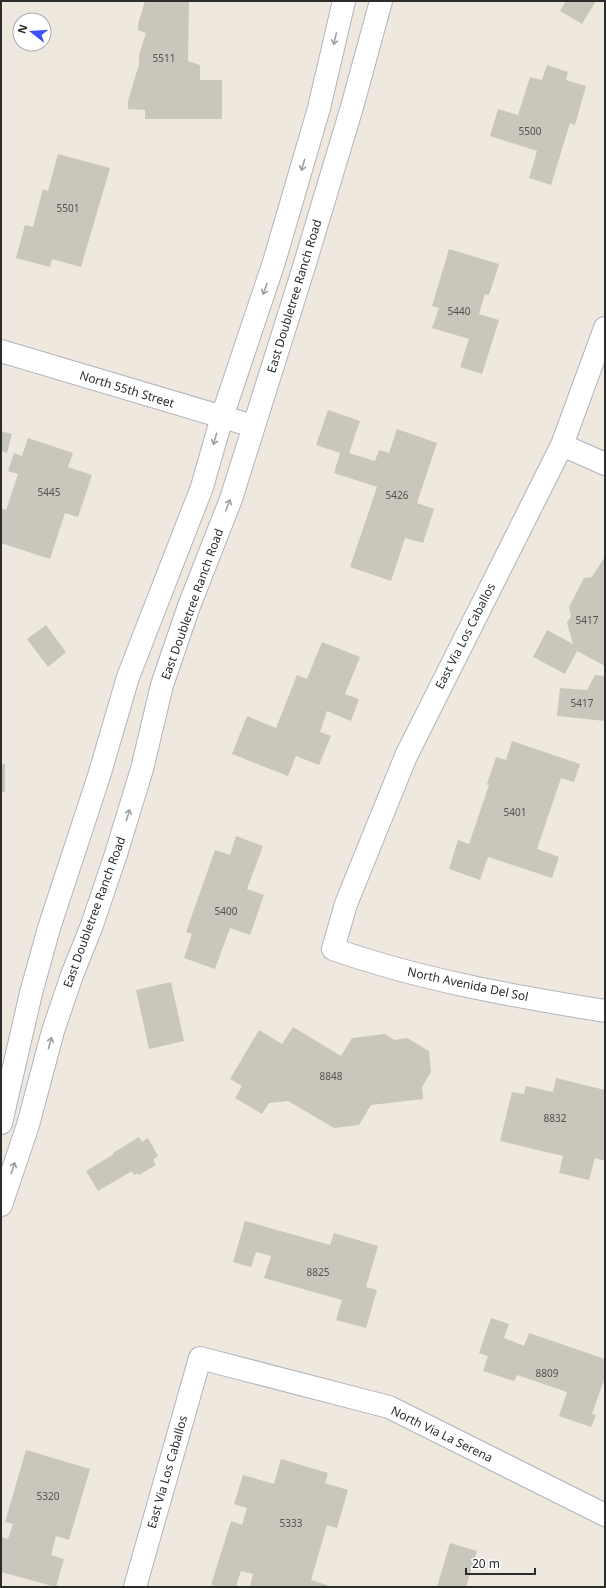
<svg xmlns="http://www.w3.org/2000/svg" width="606" height="1588" font-family="'Noto Sans',sans-serif">
<style>
.building{fill:#c9c6bc}
.lines{fill:none;stroke-linecap:round;stroke-linejoin:round}
.street-casing{stroke:#b2b3c0;stroke-width:24}
.secondary-casing{stroke:#b2b3c0;stroke-width:24}
.street{stroke:#fff;stroke-width:22}
.secondary{stroke:#fff;stroke-width:22}
.oneway{stroke:#a0a0a0}
.labels{text-anchor:middle;dominant-baseline:central;stroke-width:3;stroke-linejoin:round;paint-order:stroke}
.number-label{font-size:10px;fill:#535250}
.street-label{font-size:12px;fill:#2c2c2c;stroke:#fff}
</style>
<rect width="100%" height="100%" fill="#eee8de"/>
<g class="building">
<polygon points="145,1 189,1 188,61 200,65 200,80 222,80 222,119 145,119 145,110 128,109 128,101 139,64 139,55 146,33 138,30 138,24"/>
<polygon points="566,1 596,1 582,24 560,11"/>
<polygon points="547,65 568,72 566,80 586,86 575,125 570,123 551,185 529,178 537,151 490,136 498,109 518,115 530,77 542,80"/>
<polygon points="58,154 110,168 81,267 52,259 50,267 16,258 25,225 33,227 43,189 48,191"/>
<polygon points="449,249 499,264 489,295 485,294 479,314 499,320 482,374 460,367 469,339 432,328 439,308 432,306"/>
<polygon points="328,410 360,421 349,453 375,461 379,450 389,453 397,429 437,443 417,503 434,509 423,543 405,538 391,581 350,567 377,487 334,473 340,453 316,445"/>
<polygon points="1,431 12,434 7,453 1,451"/>
<polygon points="28,438 73,453 68,467 92,475 78,517 65,513 50,559 1,543 1,508 6,510 18,474 8,471 14,453 22,456"/>
<polygon points="604,558 605,666 577,651 565,674 533,657 547,630 573,644 567,623 571,616 569,607 584,578 592,577"/>
<polygon points="46,625 66,652 48,667 27,639"/>
<polygon points="322,642 360,657 345,694 359,699 351,721 327,711 320,732 331,736 319,765 296,756 288,776 232,754 247,716 276,728 297,675 307,679"/>
<polygon points="595,675 605,676 605,721 557,716 560,688 587,690"/>
<polygon points="512,741 580,764 574,782 561,778 537,849 559,857 552,878 488,857 480,880 449,869 458,840 469,844 489,785 487,784 496,757 506,760"/>
<rect x="1" y="764" width="4" height="28"/>
<polygon points="236,836 263,846 247,889 264,895 250,935 230,928 215,969 184,958 192,934 186,932 215,850 230,855"/>
<polygon points="171,982 184,1041 149,1049 136,990"/>
<polygon points="293,1027 341,1056 352,1038 385,1034 394,1040 407,1038 429,1051 431,1072 422,1087 423,1099 371,1105 359,1125 334,1128 288,1101 269,1103 262,1114 235,1098 242,1086 230,1079 259,1030 282,1044"/>
<polygon points="556,1078 605,1090 605,1161 595,1158 589,1180 559,1173 563,1156 500,1141 512,1092 524,1094 526,1086 553,1092"/>
<polygon points="139,1137 142,1142 148,1138 158,1156 153,1160 156,1165 139,1175 138,1173 134,1175 132,1171 98,1191 86,1171 114,1154 113,1153"/>
<polygon points="245,1221 330,1245 334,1233 378,1246 366,1287 377,1290 366,1328 336,1320 342,1300 264,1278 271,1256 256,1252 251,1267 233,1262"/>
<polygon points="491,1318 509,1324 504,1338 524,1346 529,1333 605,1359 605,1377 592,1414 596,1415 591,1427 559,1416 567,1392 517,1375 514,1381 483,1371 488,1356 479,1353"/>
<polygon points="26,1450 90,1469 69,1540 56,1536 51,1555 64,1559 56,1587 1,1572 1,1537 8,1539 13,1524 5,1522"/>
<polygon points="281,1459 328,1473 325,1483 348,1490 337,1528 327,1525 311,1580 333,1587 254,1587 250,1586 253,1574 241,1571 236,1587 218,1587 211,1585 231,1521 242,1525 247,1508 234,1504 243,1475 274,1484"/>
<polygon points="450,1543 477,1551 466,1587 437,1587"/>
</g>
<g class="lines">
<g class="street-casing">
<g id="street">
<path d="M605,328l-43,117 -156,311 -60,148 -13,45c88,31 180,47 272,62"/>
<polyline points="1,351 253,426"/>
<polyline points="562,445 605,464"/>
<polyline points="135,1587 200,1358 389,1407 605,1515"/>
</g>
</g>
<g class="secondary-casing">
<g id="secondary">
<polyline points="1,1123 31,993 49,928 99,776 128,677 202,487 222,417 274,262 319,108 344,1"/>
<polyline points="1,1205 28,1125 53,1031 72,975 92,925 116,854 142,769 162,685 189,606 231,499 303,270 352,107 381,1"/>
</g>
</g>
<use href="#street" class="street"/>
<use href="#secondary" class="secondary"/>
</g>
<defs><path id="oneway-shaft" d="M-6 0H5M1.5-3L5.5 0L1.5 3" fill="none" stroke-width="1.6" stroke-linecap="round" stroke-linejoin="round"/></defs>
<g class="oneway">
<use href="#oneway-shaft" transform="translate(335 39) rotate(103)"/>
<use href="#oneway-shaft" transform="translate(303 165) rotate(106)"/>
<use href="#oneway-shaft" transform="translate(265 289) rotate(109)"/>
<use href="#oneway-shaft" transform="translate(215 439) rotate(106)"/>
<use href="#oneway-shaft" transform="translate(228 505) rotate(-69)"/>
<use href="#oneway-shaft" transform="translate(128 815) rotate(-73)"/>
<use href="#oneway-shaft" transform="translate(50 1043) rotate(-75)"/>
<use href="#oneway-shaft" transform="translate(13 1168) rotate(-72)"/>
</g>
<g class="labels">
<g class="number-label">
<text x="164" y="58">5511</text>
<text x="530" y="131">5500</text>
<text x="68" y="208">5501</text>
<text x="459" y="311">5440</text>
<text x="49" y="492">5445</text>
<text x="397" y="495">5426</text>
<text x="587" y="620">5417</text>
<text x="582" y="703">5417</text>
<text x="515" y="812">5401</text>
<text x="226" y="911">5400</text>
<text x="331" y="1076">8848</text>
<text x="555" y="1118">8832</text>
<text x="318" y="1272">8825</text>
<text x="547" y="1373">8809</text>
<text x="48" y="1496">5320</text>
<text x="291" y="1523">5333</text>
</g>
<g class="street-label">
<text transform="translate(294 296) rotate(-73)">East Doubletree Ranch Road</text>
<text transform="translate(127 389) rotate(17)">North 55th Street</text>
<text transform="translate(192 604) rotate(-70)">East Doubletree Ranch Road</text>
<text transform="translate(465 636) rotate(-63)">East Via Los Caballos</text>
<text transform="translate(94 912) rotate(-70)">East Doubletree Ranch Road</text>
<text transform="translate(468 984) rotate(12)">North Avenida Del Sol</text>
<text transform="translate(442 1434) rotate(26)">North Via La Serena</text>
<text transform="translate(167 1472) rotate(-74)">East Via Los Caballos</text>
</g>
</g>
<rect width="606" height="1588" fill="none" stroke="#2c2c2c" stroke-width="4"/>
<g transform="translate(32 32) rotate(287)"><circle r="19" fill="#ffffff" stroke="#ababab"/>
<path d="M0-3L7 15L0 10L-7 15Z" fill="#3a50ff"/>
<text y="-6" font-size="11" font-weight="bold" text-anchor="middle" fill="#2c2c2c">N</text>
</g>
<path d="M466 1568v6h69v-6" fill="none" stroke="#2c2c2c" stroke-width="2"/>
<text x="472" y="1568" font-size="12" fill="#2c2c2c" stroke="#ffffff" stroke-width="3" paint-order="stroke">20 m</text>
</svg>
